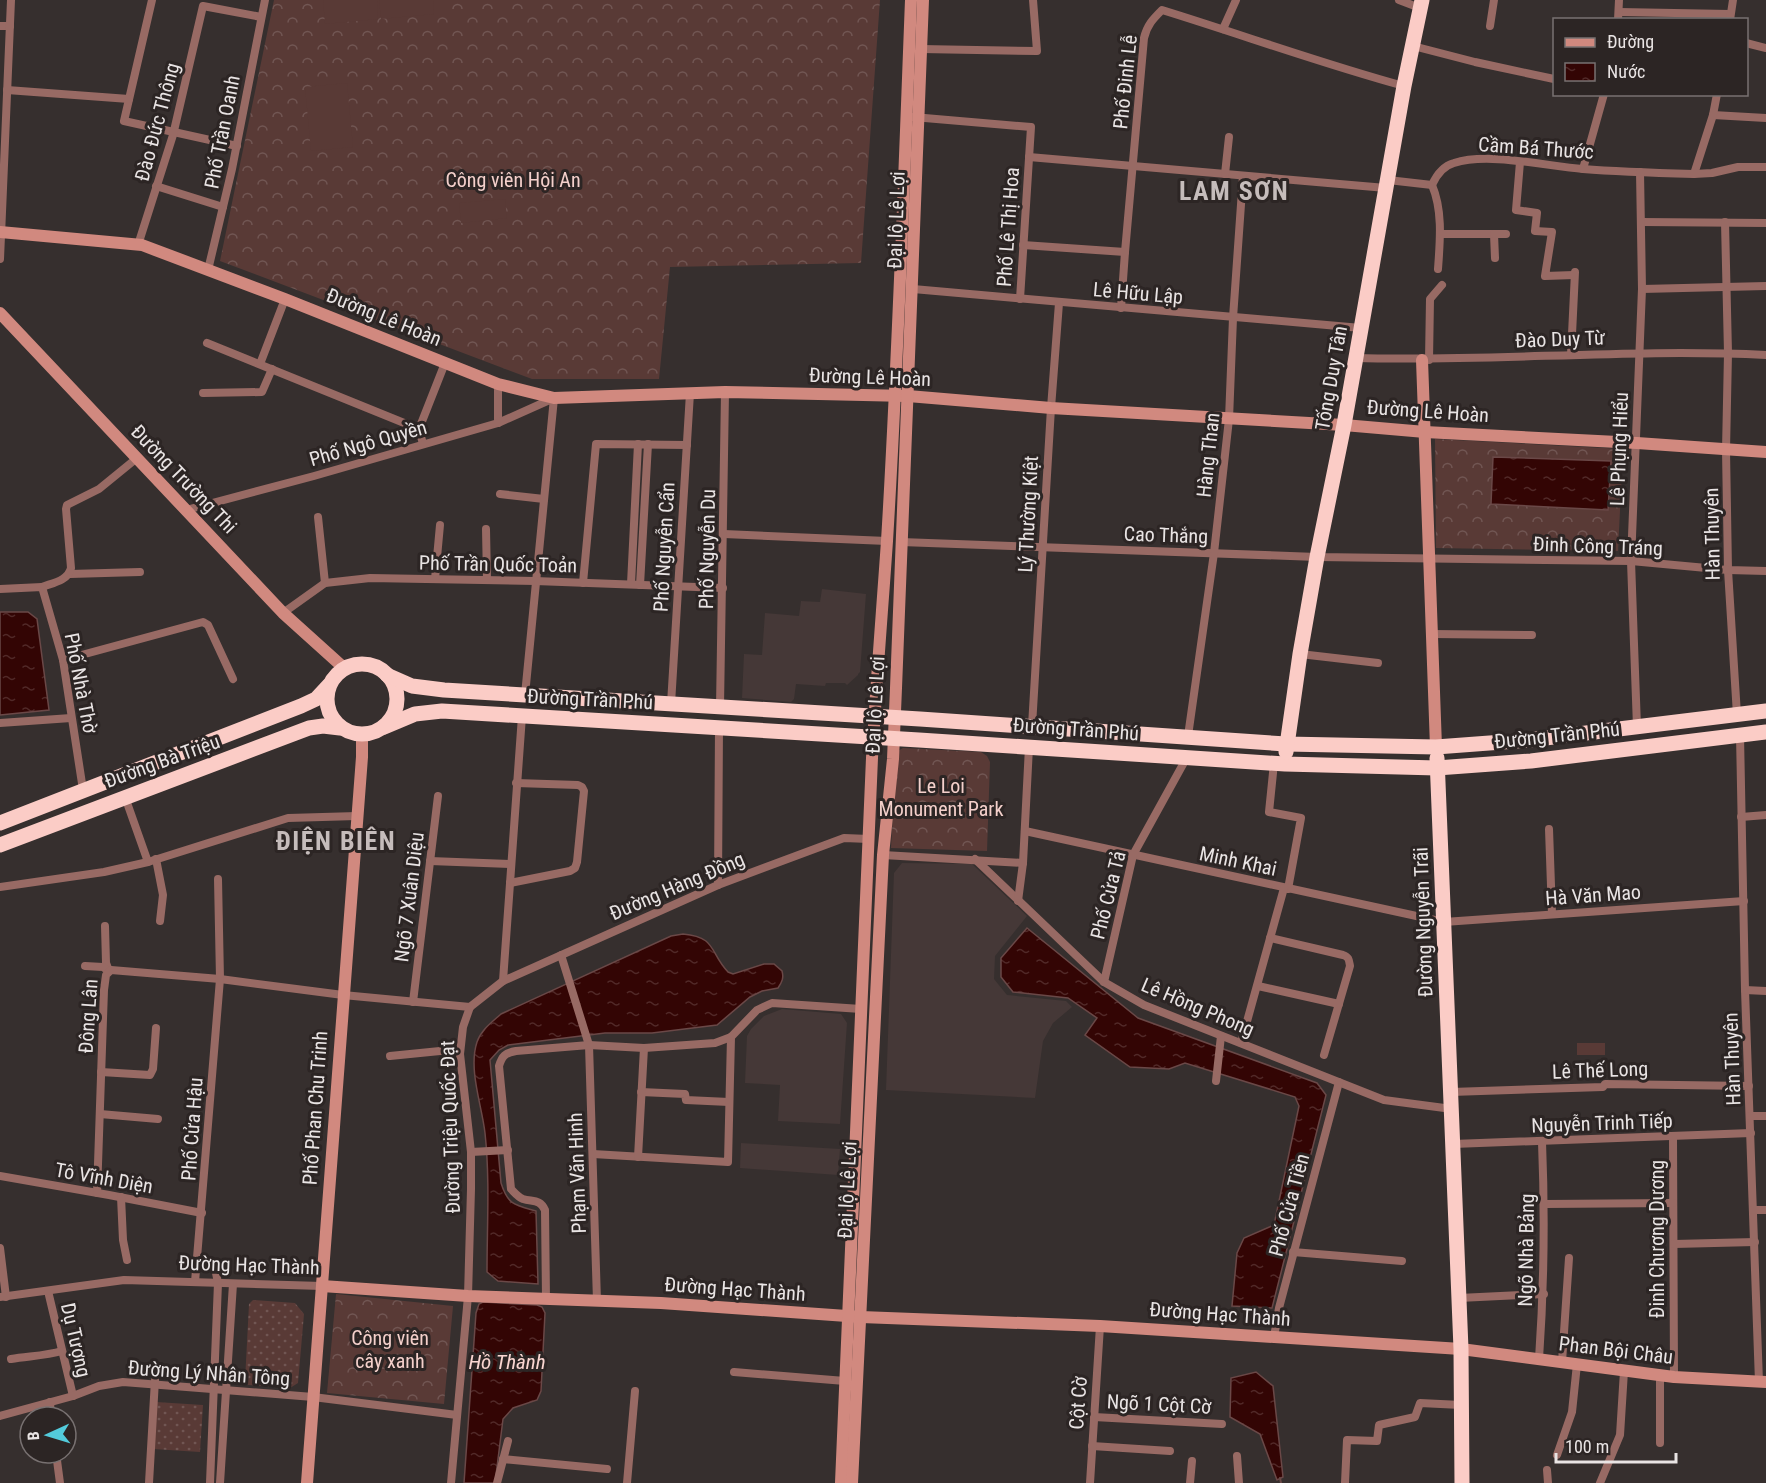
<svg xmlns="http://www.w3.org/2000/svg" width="1766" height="1483" font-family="'Roboto Condensed',sans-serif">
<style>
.built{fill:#453837}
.grass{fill:url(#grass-dots)}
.forest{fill:url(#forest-crowns)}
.pitch{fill:#593a36}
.water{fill:url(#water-ripples);stroke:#6a4847;stroke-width:1.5}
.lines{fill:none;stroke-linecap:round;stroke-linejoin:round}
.stream{stroke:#6a4847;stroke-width:2}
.street{stroke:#986a64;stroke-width:8}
.secondary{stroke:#d1897f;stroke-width:12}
.highway{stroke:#fbccc6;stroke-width:15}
.labels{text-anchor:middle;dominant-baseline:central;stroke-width:6;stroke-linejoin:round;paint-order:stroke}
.street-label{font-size:20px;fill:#e9e4e4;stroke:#2c2524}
.park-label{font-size:20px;fill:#f4d0cb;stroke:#2c2524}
.water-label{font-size:21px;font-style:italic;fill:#fad6d1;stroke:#2c2524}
.district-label{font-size:26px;font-weight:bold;letter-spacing:1.5px;fill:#c5bcbb;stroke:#2c2524}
</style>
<defs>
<pattern id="grass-dots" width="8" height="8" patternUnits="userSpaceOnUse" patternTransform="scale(1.5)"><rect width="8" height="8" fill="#593a36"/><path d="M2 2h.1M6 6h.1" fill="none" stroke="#715653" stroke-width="1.8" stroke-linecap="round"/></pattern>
<pattern id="forest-crowns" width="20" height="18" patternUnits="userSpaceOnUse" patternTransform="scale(1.5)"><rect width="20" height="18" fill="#593a36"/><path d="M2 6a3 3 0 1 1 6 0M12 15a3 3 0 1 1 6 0" fill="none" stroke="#715653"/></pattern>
<pattern id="water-ripples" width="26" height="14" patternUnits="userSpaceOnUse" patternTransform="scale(1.5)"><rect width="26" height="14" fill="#330504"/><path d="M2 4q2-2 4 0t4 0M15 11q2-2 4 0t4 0" fill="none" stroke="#512928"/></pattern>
</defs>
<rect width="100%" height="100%" fill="#362f2e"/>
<g class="built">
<polygon points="822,589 866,594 860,672 858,674 858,675 847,685 845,683 826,683 825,686 796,684 794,699 791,702 742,698 744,654 762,655 765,613 799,616 801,601 820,602"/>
<polygon points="902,863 972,864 1027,916 995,956 994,979 1007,995 1066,1001 1072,1007 1053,1023 1043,1041 1035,1098 886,1090 894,873"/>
<polygon points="782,1009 841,1014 847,1023 840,1124 778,1121 780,1085 745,1083 747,1036 751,1029 764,1016"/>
<polygon points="741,1143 840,1149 838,1175 740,1168"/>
</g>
<g class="grass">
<polygon points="253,1300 295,1303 304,1314 298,1383 290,1388 248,1385 245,1381 249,1304"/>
<polygon points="156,1402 203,1405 200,1452 153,1449"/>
</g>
<g class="forest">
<polygon points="274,0 880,0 861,263 670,267 659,379 532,379 220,261"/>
<polygon points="1435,439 1623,449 1618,551 1436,548"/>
<polygon points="903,748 981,752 987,756 990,762 987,851 891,848 896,758 898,751"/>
<polygon points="336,1294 453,1306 444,1404 327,1393"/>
</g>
<g class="pitch">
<polygon points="323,0 377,0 378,19 325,24"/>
<polygon points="379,0 433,0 434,14 381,19"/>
<polygon points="347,83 353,147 311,151 305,87"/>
<polygon points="505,199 507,218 461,223 459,203"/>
<rect x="1577" y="1043" width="28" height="12"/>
</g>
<g class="water">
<polygon points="1493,457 1611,461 1608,510 1491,504"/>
<polygon points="0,612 28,612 37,619 49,710 0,715"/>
<polygon points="1027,928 1138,1018 1317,1083 1326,1095 1272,1308 1232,1306 1237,1253 1244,1238 1274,1225 1299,1106 1295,1097 1185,1063 1169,1069 1130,1067 1085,1035 1097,1018 1068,998 1013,992 1001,977 1001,958"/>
<path d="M683,934c34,3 26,18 45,38l5,2 31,-10h10l8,7c2,7 0,11 -4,17l-16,3 -12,6 -33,28 -65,8h-47l-97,12 -9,5 -9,10 11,123c7,22 13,22 35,28l2,73 -40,-3 -11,-9c0,-46 3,-93 -2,-139 -3,-27 -17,-64 -8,-91 4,-12 15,-20 24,-28l170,-78z"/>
<polygon points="483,1302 537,1305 542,1307 545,1313 541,1391 537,1400 513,1408 503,1419 495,1483 464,1483 476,1313 479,1304"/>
<polygon points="1256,1372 1273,1386 1283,1477 1277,1480 1260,1434 1230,1417 1231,1378"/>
</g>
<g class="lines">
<polyline class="stream" points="1280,1478 1281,1483"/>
<g class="street">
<polyline points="152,0 124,121 237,146"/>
<polyline points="1399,0 1420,8"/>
<polyline points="1619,12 1730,14"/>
<polyline points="1618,20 1619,0"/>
<polyline points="1730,20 1733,0"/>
<polyline points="0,26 10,26"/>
<polyline points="1490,26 1494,0"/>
<polyline points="1223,29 1236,0"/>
<polyline points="1746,43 1766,48"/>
<polyline points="1413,46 1475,62 1554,79"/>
<polyline points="921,49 1037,51 1033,0"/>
<polyline points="7,90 129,99"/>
<polyline points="1713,115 1766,118"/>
<polyline points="913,117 1031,127 1020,299"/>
<polyline points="1029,157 1386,188"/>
<polyline points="1520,162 1516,210 1537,213 1535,231 1552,232 1545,276 1574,275"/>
<polyline points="1583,169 1604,94"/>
<polyline points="1225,174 1229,137"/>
<polyline points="1694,174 1713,115 1717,94"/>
<polyline points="1388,180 1432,185"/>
<path d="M1432,185c4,-9 11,-19 22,-22 34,-11 92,3 129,6 37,3 74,4 111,5l18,-1 26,-6h28"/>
<path d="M1432,185c11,26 8,56 6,84"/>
<polyline points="156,186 223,207"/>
<polyline points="1642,222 1766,223"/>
<polyline points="1725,222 1728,353 1726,450 1728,570 1737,715"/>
<polyline points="1440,234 1494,234 1495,258"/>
<polyline points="1494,234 1506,234"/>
<polyline points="138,245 173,135 203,6 261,17"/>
<polyline points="1023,245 1125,252"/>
<polyline points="0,259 11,0"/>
<polyline points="208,270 232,169 265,0"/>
<polyline points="913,289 1361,328"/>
<polyline points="1642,289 1766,286"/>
<path d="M1121,308l4,-56 19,-214c3,-13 9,-19 18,-28 81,25 161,54 242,76"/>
<polyline points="207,343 419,429"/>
<polyline points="1571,355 1575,272"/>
<path d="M1356,358c137,4 273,-10 410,-3"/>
<polyline points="1429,360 1430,299 1442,285"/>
<polyline points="260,364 285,299"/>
<polyline points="498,384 498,423"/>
<polyline points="203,393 262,392 272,369"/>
<polyline points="423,444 419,429 445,363"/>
<polyline points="500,494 544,499"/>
<polyline points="186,510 314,476 498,423 554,398 525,695"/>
<polyline points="318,517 325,583"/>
<polyline points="486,529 487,580"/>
<polyline points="724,534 887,541"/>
<polyline points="901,542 1317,557 1631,561 1728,570 1766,571"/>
<polyline points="70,574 140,572"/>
<polyline points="435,579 440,525"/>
<polyline points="583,583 596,444 687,445"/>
<polyline points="631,584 638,444"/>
<polyline points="640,585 648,444"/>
<path d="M42,587c10,-4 26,-6 29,-19l-5,-59 1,-4 32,-16 38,-31"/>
<polyline points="0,589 42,587 63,660 83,790"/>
<polyline points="283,613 325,583 370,578 535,581 723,588"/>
<polyline points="1431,634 1532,635"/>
<polyline points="1300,654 1378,663"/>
<polyline points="63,660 203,622 208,625 233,679"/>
<polyline points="671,704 690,393"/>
<polyline points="720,707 725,392"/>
<polyline points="0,723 71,718"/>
<polyline points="1032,726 1051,408 1059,303"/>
<polyline points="1637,727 1631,561 1642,289 1640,172"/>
<polyline points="1740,735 1745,990 1759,1382"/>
<polyline points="1188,736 1214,553 1229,419 1233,318 1243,176"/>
<polyline points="1274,763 1269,812 1301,818 1288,889"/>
<polyline points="125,797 148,862"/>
<polyline points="1741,817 1766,815"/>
<polyline points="1549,829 1552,914"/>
<polyline points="1025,831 1444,922 1744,901"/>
<polyline points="883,855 1023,863"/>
<polyline points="156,859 163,895 160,921"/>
<polyline points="975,859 1104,982 1144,1005 1384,1100 1452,1109"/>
<polyline points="430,861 511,864"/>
<polyline points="510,883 570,871 575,868 577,862 584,791 582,787 578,785 516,783"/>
<polyline points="718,885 719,727"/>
<polyline points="0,887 104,872 148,862 288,818 357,816"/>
<polyline points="1018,901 1023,863 1029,747"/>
<polyline points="105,926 106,963 109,971"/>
<path d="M1270,938l73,17c6,2 6,5 7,11l-26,89"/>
<polyline points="561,955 589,1045 597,1301"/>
<polyline points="85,966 103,967 108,971"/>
<polyline points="503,981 718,885 844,838 869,839"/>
<polyline points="1104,982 1133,855 1187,757"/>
<polyline points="1258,986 1339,1004"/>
<polyline points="1745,990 1766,991"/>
<polyline points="413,1002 438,796"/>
<polyline points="1241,1043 1284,888"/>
<polyline points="390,1056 460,1049"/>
<polyline points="101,1072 150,1075 153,1069 156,1028"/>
<polyline points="1216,1081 1221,1036"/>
<polyline points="641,1092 685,1094 686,1100 729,1102"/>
<polyline points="1451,1092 1603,1087 1605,1084 1749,1086"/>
<polyline points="100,1114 158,1119"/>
<polyline points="1750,1116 1766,1116"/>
<polyline points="1673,1137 1674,1377"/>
<polyline points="1453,1144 1751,1133"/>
<polyline points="471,1152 508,1150"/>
<polyline points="593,1154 728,1162 731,1037"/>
<polyline points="638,1157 644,1048"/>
<polyline points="0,1176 109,1195 202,1213"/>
<polyline points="97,1193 104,990 106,975 111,970 220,979 343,995 470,1007"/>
<polyline points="121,1197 123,1240 127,1260"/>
<polyline points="1545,1204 1673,1203"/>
<polyline points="1753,1210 1766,1210"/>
<polyline points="1674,1244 1755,1242"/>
<polyline points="0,1248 6,1297"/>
<polyline points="1293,1252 1402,1261"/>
<polyline points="195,1282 220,979 218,879"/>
<polyline points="48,1291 73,1396"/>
<polyline points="0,1297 124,1280 322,1286"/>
<polyline points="1459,1298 1544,1294"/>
<path d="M546,1299l-1,-89c-5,-11 -12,-8 -22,-11 -5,-2 -8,-6 -12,-10l-12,-123c3,-10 6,-13 17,-15l73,-6 55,3 71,-5 16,-6 26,-27 15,-7 89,6"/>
<polyline points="1274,1337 1279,1308 1339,1082"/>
<path d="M11,1359c17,-3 34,-3 51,-8"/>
<path d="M1539,1359c5,-72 6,-144 3,-217"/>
<polyline points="1562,1362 1569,1258"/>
<polyline points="734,1372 845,1381"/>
<polyline points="1660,1375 1660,1443"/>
<polyline points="50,1402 51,1417"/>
<polyline points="0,1416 73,1396 99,1386 123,1382 313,1397 457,1415"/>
<polyline points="1094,1417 1222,1424"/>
<polyline points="1092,1446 1170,1451"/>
<polyline points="56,1453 60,1483"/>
<polyline points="1557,1455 1572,1412 1577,1364"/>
<polyline points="1237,1456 1239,1483"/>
<polyline points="503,1459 607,1469"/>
<polyline points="1547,1470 1548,1483"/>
<polyline points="149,1483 155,1380"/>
<polyline points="210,1483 218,1283 214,1263"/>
<polyline points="220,1483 233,1284"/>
<polyline points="451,1483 468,1296 471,1189 471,1152 460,1054 463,1027 470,1007 503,981 522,716"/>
<polyline points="497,1483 508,1441"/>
<polyline points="627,1483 635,1391"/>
<polyline points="1090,1483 1100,1326"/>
<polyline points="1190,1483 1192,1461"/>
<polyline points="1345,1483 1347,1440 1377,1441 1379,1425 1415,1417 1420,1403 1461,1405"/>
<polyline points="1600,1483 1620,1435 1624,1371"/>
</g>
<g class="secondary">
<polyline points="0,232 142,245 285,299 498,384 554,398 725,392 908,396 1051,408 1344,425 1425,432 1637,443 1766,452"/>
<polyline points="0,313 283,613 344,668"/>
<polyline points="1422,360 1436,747"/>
<polyline points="322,1286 468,1296 661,1303 861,1317 1100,1326 1461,1349 1674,1377 1766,1382"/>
<polyline points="307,1483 362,757 362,735"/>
<path d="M841,1483l31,-725c4,-72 10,-145 15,-217 11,-180 17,-361 24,-541"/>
<polyline points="852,1483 883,855 893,759 896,688 923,0"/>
</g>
<g class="highway">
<circle cx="362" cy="699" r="35"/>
<polyline points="387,675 412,686 444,690 920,719 1286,744 1436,747 1529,740 1766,711"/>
<polyline points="384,727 415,714 442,711 919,740 1285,764 1437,768 1531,761 1766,732"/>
<polyline points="1286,752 1300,654 1317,557 1344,425 1404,86 1422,0"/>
<polyline points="1437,758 1461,1349 1462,1483"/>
<polyline points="0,823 301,706 316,699 329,685"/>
<polyline points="0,845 309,728 323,726 340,728"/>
</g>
</g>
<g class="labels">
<g class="street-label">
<text transform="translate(1125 82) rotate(-84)">Phố Đinh Lễ</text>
<text transform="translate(157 122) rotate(-75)">Đào Đức Thông</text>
<text transform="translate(222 132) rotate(-79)">Phố Trần Oanh</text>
<text transform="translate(1536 148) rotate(4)">Cầm Bá Thước</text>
<text transform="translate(896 220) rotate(-88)">Đại lộ Lê Lợi</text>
<text transform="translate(1008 227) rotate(-86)">Phố Lê Thị Hoa</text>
<text transform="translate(1138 293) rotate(5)">Lê Hữu Lập</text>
<text transform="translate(384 317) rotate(22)">Đường Lê Hoàn</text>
<text transform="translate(1560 339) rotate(-2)">Đào Duy Từ</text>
<text transform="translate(870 377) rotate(2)">Đường Lê Hoàn</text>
<text transform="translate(1331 378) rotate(-80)">Tống Duy Tân</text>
<text transform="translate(1428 411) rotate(4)">Đường Lê Hoàn</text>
<text transform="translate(368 443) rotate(-16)">Phố Ngô Quyền</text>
<text transform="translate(1619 449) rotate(-88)">Lê Phụng Hiểu</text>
<text transform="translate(1208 455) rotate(-84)">Hàng Than</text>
<text transform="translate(184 479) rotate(46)">Đường Trường Thi</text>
<text transform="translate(1028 514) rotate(-87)">Lý Thường Kiệt</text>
<text transform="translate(1712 534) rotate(-91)">Hàn Thuyên</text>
<text transform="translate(1166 535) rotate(2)">Cao Thắng</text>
<text transform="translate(1598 546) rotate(2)">Đinh Công Tráng</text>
<text transform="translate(664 547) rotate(-87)">Phố Nguyễn Cẩn</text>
<text transform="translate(707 549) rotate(-89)">Phố Nguyễn Du</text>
<text transform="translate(498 564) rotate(1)">Phố Trần Quốc Toản</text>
<text transform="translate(81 683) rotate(79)">Phố Nhà Thờ</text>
<text transform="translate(590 699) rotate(3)">Đường Trần Phú</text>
<text transform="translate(875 705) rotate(-87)">Đại lộ Lê Lợi</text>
<text transform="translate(1076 729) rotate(4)">Đường Trần Phú</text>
<text transform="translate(1557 735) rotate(-6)">Đường Trần Phú</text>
<text transform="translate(162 761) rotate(-20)">Đường Bà Triệu</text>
<text transform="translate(1238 861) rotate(12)">Minh Khai</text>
<text transform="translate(677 886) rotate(-23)">Đường Hàng Đồng</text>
<text transform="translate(1108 895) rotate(-76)">Phố Cửa Tả</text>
<text transform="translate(1593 895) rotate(-4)">Hà Văn Mao</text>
<text transform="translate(409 897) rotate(-83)">Ngõ 7 Xuân Diệu</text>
<text transform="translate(1423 922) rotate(-92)">Đường Nguyễn Trãi</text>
<text transform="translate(1198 1007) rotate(23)">Lê Hồng Phong</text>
<text transform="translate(88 1016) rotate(-86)">Đông Lân</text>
<text transform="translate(1732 1059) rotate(-92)">Hàn Thuyên</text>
<text transform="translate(1600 1070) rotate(-2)">Lê Thế Long</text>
<text transform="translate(315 1108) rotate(-86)">Phố Phan Chu Trinh</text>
<text transform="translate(1602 1123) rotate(-2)">Nguyễn Trinh Tiếp</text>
<text transform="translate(450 1127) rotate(-92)">Đường Triệu Quốc Đạt</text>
<text transform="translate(192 1129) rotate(-86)">Phố Cửa Hậu</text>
<text transform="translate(577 1173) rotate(-92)">Phạm Văn Hinh</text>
<text transform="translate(104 1178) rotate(10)">Tô Vĩnh Diện</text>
<text transform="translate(847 1190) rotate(-87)">Đại lộ Lê Lợi</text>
<text transform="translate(1289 1205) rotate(-75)">Phố Cửa Tiền</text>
<text transform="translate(1657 1239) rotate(-90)">Đinh Chương Dương</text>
<text transform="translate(1526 1250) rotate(-89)">Ngõ Nhà Bảng</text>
<text transform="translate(249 1265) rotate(2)">Đường Hạc Thành</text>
<text transform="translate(735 1289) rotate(4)">Đường Hạc Thành</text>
<text transform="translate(1220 1314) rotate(4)">Đường Hạc Thành</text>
<text transform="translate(76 1340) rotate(77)">Dụ Tượng</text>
<text transform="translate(1616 1350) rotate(7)">Phan Bội Châu</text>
<text transform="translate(209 1373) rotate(4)">Đường Lý Nhân Tông</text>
<text transform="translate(1078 1403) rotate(-86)">Cột Cờ</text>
<text transform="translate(1159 1404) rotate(3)">Ngõ 1 Cột Cờ</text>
</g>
<g class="park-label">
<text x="513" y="180">Công viên Hội An</text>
<text x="941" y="786">Le Loi<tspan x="941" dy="23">Monument Park</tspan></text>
<text x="390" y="1338">Công viên<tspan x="390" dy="23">cây xanh</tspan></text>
</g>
<g class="water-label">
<text x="507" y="1362">Hồ Thành</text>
</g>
<g class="district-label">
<text x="1234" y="191">LAM SƠN</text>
<text x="336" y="841">ĐIỆN BIÊN</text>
</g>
</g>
<rect x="1553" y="18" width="195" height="78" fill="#2c2524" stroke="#787171" stroke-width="1.5"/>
<rect x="1565" y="38" width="30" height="9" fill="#d1897f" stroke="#787171" stroke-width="1.5"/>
<text x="1607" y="48" font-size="18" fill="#e9e4e4">Đường</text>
<rect x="1565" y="63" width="30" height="18" fill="url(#water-ripples)" stroke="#787171" stroke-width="1.5"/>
<text x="1607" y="78" font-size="18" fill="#e9e4e4">Nước</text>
<g transform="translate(48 1435) rotate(266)"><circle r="28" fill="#2c2524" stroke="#787171" stroke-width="1.5"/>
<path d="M0-4.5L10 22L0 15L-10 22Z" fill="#53cbdb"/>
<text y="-9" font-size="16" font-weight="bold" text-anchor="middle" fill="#e9e4e4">B</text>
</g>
<path d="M1556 1453v9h120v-9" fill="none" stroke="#e9e4e4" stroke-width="3"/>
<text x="1565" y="1453" font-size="18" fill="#e9e4e4" stroke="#2c2524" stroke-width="4.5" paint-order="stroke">100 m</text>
</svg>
